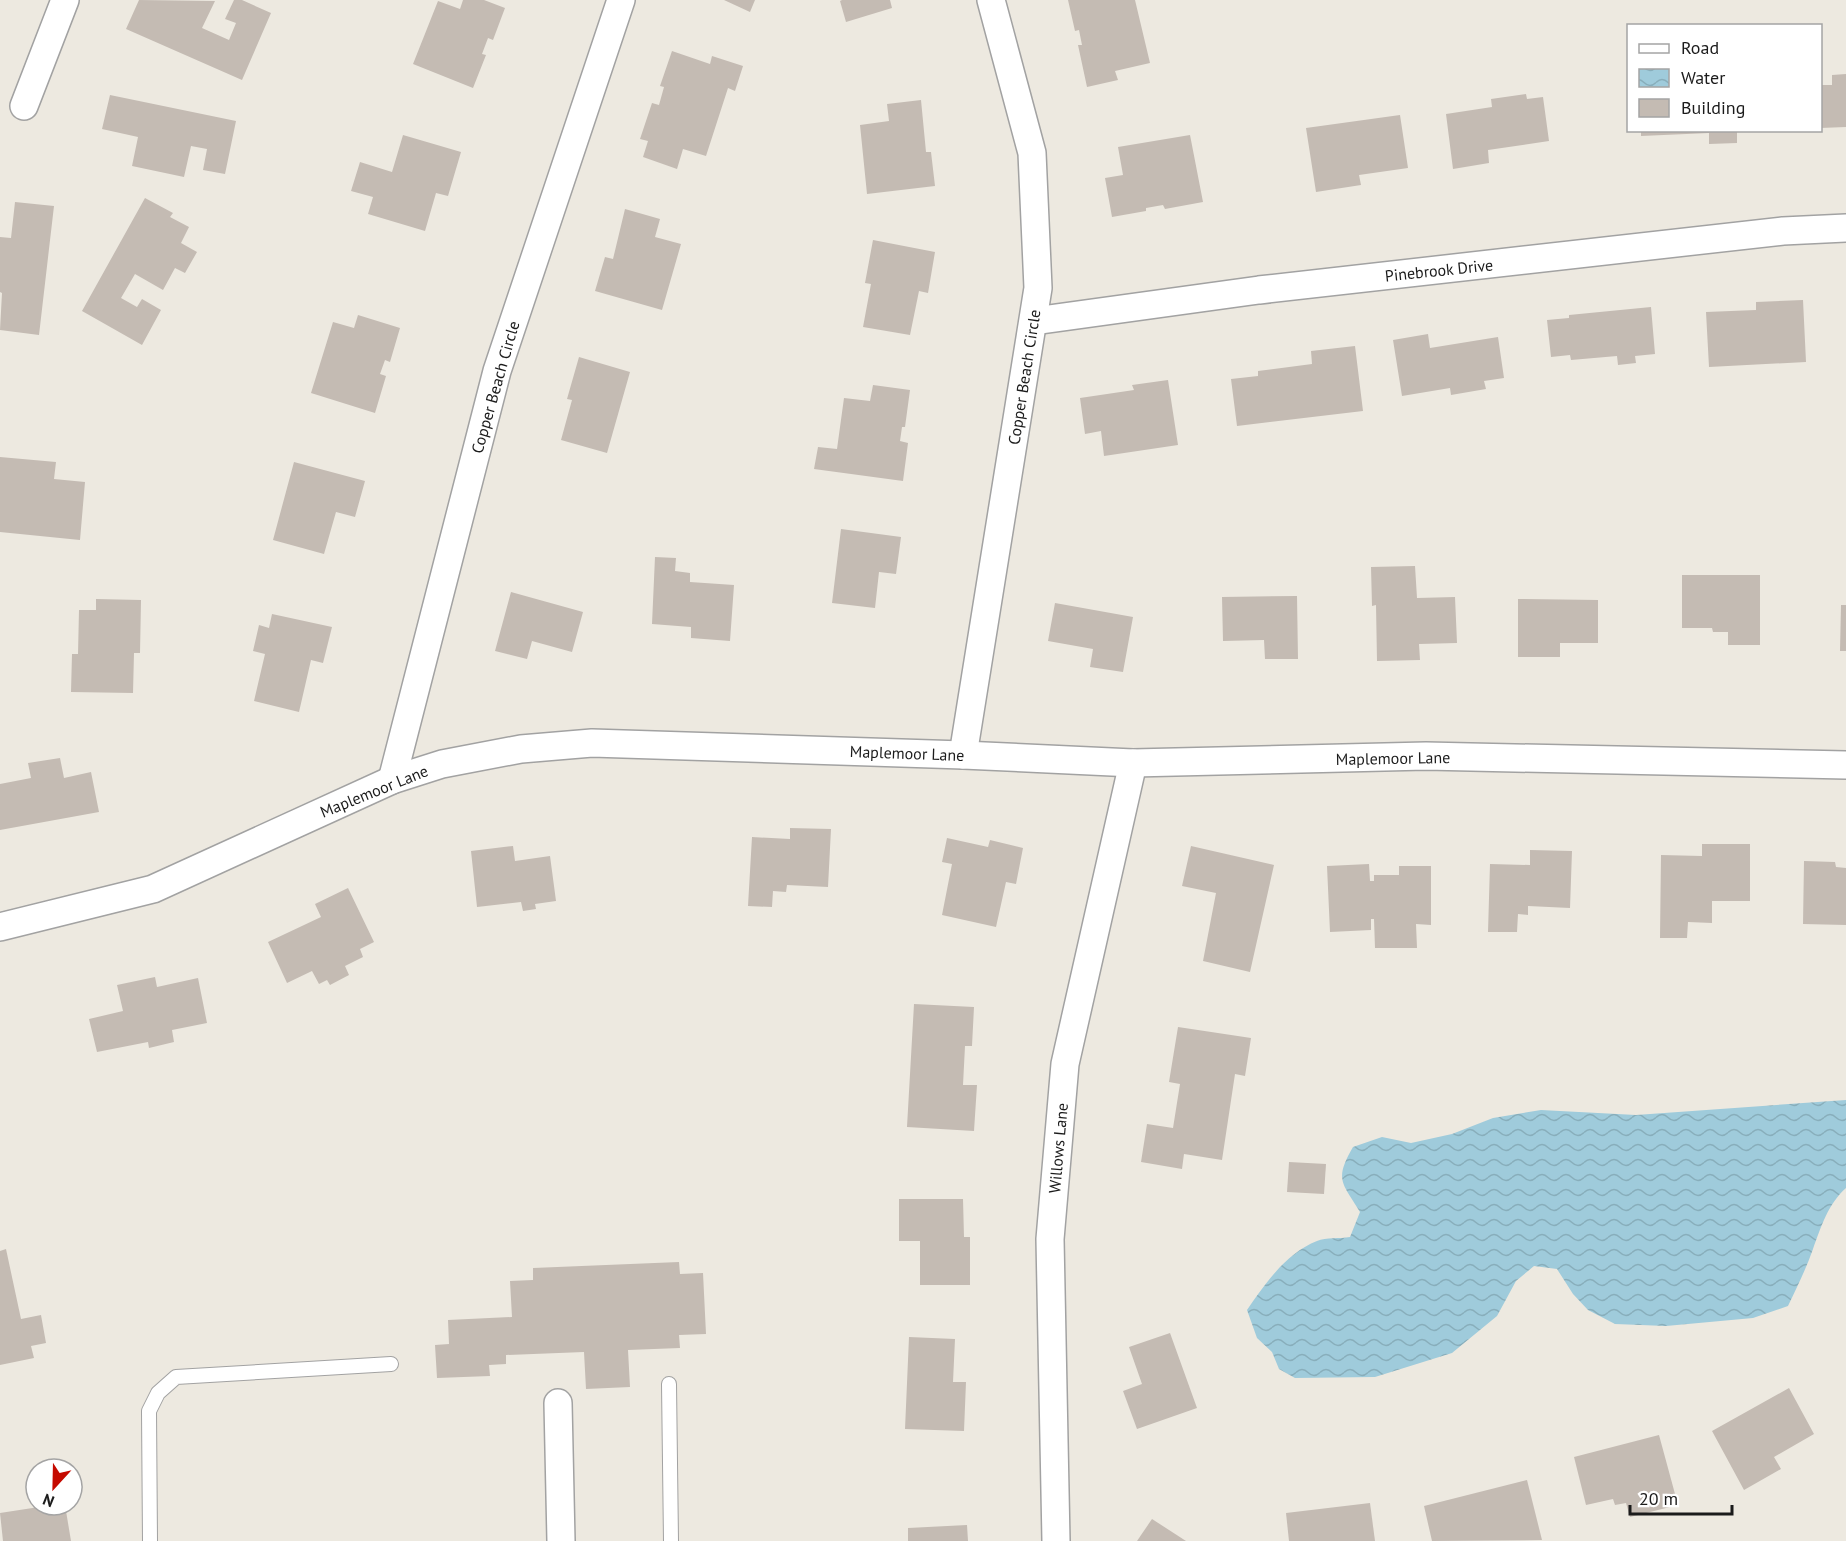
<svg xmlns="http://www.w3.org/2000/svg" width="1846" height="1541" font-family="'PT Sans',sans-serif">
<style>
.water{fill:url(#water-waves)}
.building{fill:#c4bbb3}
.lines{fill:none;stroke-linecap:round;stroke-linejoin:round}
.lane-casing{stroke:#a2a2a2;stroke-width:16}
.street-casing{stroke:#a2a2a2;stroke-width:30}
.lane{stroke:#fff;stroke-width:14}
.street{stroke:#fff;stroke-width:27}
.labels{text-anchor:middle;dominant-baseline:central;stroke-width:4.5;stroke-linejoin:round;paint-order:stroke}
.street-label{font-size:16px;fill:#1b1b1b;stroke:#fff}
</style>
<defs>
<pattern id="water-waves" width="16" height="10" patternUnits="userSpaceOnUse" patternTransform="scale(1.5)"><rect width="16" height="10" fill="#9fcbdb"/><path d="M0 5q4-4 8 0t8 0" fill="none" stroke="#88aebb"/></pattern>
</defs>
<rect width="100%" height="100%" fill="#ede9e0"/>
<path class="water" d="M1846,1100v88c-18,16 -25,39 -33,61 -7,20 -16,38 -25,57l-35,12 -87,8 -51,-2 -27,-14 -15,-16 -16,-25 -23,-3 -18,15 -19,35 -45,37 -77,24 -80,1 -16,-9 -7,-17 -15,-14 -10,-28c18,-26 39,-57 70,-69 9,-4 23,-2 33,-4l10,-25c-18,-30 -26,-32 -7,-65l29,-10 29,6 41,-9 41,-16 48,-8 95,5z"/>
<g class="building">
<polygon points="139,0 215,1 202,28 229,40 236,23 225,19 234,0 242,0 271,13 242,80 126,29"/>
<polygon points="463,0 484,0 505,8 493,40 488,38 482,54 486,55 473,88 413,64 438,1 460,9"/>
<polygon points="724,0 755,0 750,12"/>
<polygon points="842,0 890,0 892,8 846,22 840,1"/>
<polygon points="1068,0 1135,0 1150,63 1115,71 1118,80 1087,87 1078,45 1082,45 1079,30 1075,31"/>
<polygon points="672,51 710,64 712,56 743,66 735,91 728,88 706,156 683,149 677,169 643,157 648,141 640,139 652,103 659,105 664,87 660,86"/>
<polygon points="1846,74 1846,127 1820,128 1820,85 1832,85 1832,75"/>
<polygon points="1526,94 1527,99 1543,97 1549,141 1488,150 1489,163 1453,169 1446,114 1492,107 1491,99"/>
<polygon points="110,95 236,121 225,174 203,170 207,149 191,146 184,177 132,166 138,137 102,129"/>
<polygon points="921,100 926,152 931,152 935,186 867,194 860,125 889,121 887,104"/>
<polygon points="1400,115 1408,168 1359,175 1361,185 1316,192 1306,128"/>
<polygon points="1641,130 1737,130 1737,143 1709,144 1709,133 1641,136"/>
<polygon points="403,135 461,152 448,196 436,193 425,231 368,214 373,197 351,191 360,162 392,172"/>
<polygon points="1190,135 1203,202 1165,209 1163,205 1146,208 1146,211 1112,217 1105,178 1123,175 1118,147"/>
<polygon points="145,198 173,213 170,217 189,227 181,243 197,252 185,273 175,268 163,290 135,274 121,298 137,307 142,299 161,310 142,345 82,311"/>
<polygon points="15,202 54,206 39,335 0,330 2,293 0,292 0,237 11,238"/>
<polygon points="625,209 660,219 655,237 681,244 662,310 595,291 605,257 613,259"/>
<polygon points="873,240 935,252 928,293 919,291 910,335 863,327 871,284 865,283"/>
<polygon points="1803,300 1806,362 1709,367 1706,312 1756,310 1756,302"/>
<polygon points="1651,307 1655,354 1635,356 1636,363 1618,365 1617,356 1571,360 1570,355 1551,357 1547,320 1569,318 1569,315"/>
<polygon points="358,315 400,328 390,362 385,360 380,374 386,376 375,413 311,393 333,322 354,328"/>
<polygon points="1428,334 1430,348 1498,337 1504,378 1484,381 1486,389 1451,395 1450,388 1402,396 1393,340"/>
<polygon points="1355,346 1363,411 1237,426 1231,379 1258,376 1258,371 1312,364 1311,351"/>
<polygon points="579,357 630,372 607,453 561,440 572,400 567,399"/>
<polygon points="1168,380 1178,445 1104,456 1101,431 1085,434 1080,398 1134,390 1132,385"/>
<polygon points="873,385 910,390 905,427 902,427 900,441 908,443 903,481 814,469 818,447 837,449 844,398 870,401"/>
<polygon points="0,457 56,462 54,479 85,482 80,540 0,532"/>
<polygon points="294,462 365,481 355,517 336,512 324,554 273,540"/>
<polygon points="841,529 901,537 896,574 879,572 875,608 832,603"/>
<polygon points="655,557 676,558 675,571 690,573 690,582 734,585 730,641 691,638 691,627 652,624"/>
<polygon points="1415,566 1417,598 1455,597 1457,643 1419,644 1420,660 1377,661 1376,605 1372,606 1371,567"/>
<polygon points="1682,575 1760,575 1760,645 1728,645 1728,632 1713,632 1712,628 1682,628"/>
<polygon points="511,592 583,612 572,652 532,641 527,659 495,651"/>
<polygon points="1297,596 1298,659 1265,659 1264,640 1223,641 1222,597"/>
<polygon points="96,599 141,600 140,653 134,653 133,693 71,692 72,654 78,654 79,610 96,610"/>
<polygon points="1518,599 1598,600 1598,643 1560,643 1560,657 1518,657"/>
<polygon points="1055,603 1133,617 1123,672 1090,667 1093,649 1048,641"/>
<polygon points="1841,605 1846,605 1846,651 1840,651"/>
<polygon points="272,614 332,627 323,663 311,660 299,712 254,701 265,654 253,651 259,625 269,628"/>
<polygon points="60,758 64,778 91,772 99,812 0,830 0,784 31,778 28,763"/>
<polygon points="790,828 831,829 828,887 787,885 786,892 773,891 772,907 748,906 752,837 790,839"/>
<polygon points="947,838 988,847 990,840 1023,848 1016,884 1006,882 996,927 942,915 952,864 942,862"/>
<polygon points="1702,844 1750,844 1750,901 1712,901 1712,923 1688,922 1687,938 1660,938 1661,855 1702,856"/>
<polygon points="513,846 515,861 550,856 556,901 535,904 536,909 523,911 521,902 477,907 471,851"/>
<polygon points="1191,846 1274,865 1250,972 1203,961 1216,893 1182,886"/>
<polygon points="1530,850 1572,851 1570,908 1528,906 1528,915 1518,914 1517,932 1488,932 1490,864 1530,865"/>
<polygon points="1804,861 1835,862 1836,867 1846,868 1846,925 1803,924"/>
<polygon points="1369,864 1370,881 1374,881 1374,875 1399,875 1399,866 1431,866 1431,925 1416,924 1417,948 1375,948 1374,919 1371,919 1371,930 1330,932 1327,866"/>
<polygon points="348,888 374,942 360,949 363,957 345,966 349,975 330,985 327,980 319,984 312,971 287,983 268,942 321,917 315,904"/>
<polygon points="155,977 157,987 198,978 207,1023 172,1030 174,1042 149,1048 148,1042 97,1052 89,1019 123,1011 117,985"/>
<polygon points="914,1004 974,1007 972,1046 965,1046 963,1085 977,1085 974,1131 907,1127"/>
<polygon points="1178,1027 1251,1038 1245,1076 1235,1074 1222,1160 1184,1154 1182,1169 1141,1162 1147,1124 1173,1128 1180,1084 1169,1082"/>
<polygon points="1289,1162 1326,1164 1324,1194 1287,1192"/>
<polygon points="899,1199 963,1199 964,1237 970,1237 970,1285 920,1285 920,1241 899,1241"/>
<polygon points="6,1249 21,1319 41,1315 46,1343 31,1346 34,1358 0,1365 0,1251"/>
<polygon points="679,1262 680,1274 703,1273 706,1334 679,1335 680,1348 628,1350 630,1387 586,1389 584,1352 506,1355 506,1364 489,1365 490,1376 437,1378 435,1345 449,1344 448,1320 512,1317 510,1281 533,1280 533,1268"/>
<polygon points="1170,1333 1197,1408 1137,1429 1123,1391 1142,1384 1129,1347"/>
<polygon points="909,1337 955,1339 953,1382 966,1382 964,1431 905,1429"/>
<polygon points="1789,1388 1814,1434 1774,1457 1781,1469 1744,1490 1712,1431"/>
<polygon points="1659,1435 1678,1505 1630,1517 1626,1503 1615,1505 1613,1499 1586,1505 1574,1457"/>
<polygon points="1527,1480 1542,1540 1432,1541 1424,1506"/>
<polygon points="1370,1503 1375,1541 1289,1541 1286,1513"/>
<polygon points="52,1505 65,1505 71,1541 3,1541 0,1513"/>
<polygon points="1152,1519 1186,1541 1137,1541"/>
<polygon points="967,1525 968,1541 908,1541 908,1528"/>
</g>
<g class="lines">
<g class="lane-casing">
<g id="lane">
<polyline points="669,1384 671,1541"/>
<polyline points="150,1541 149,1411 158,1393 176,1377 391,1364"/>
</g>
</g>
<g class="street-casing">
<g id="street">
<polyline points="24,106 65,0"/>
<polyline points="1034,321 1259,290 1783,231 1846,228"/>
<polyline points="963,755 1038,288 1032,153 991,0"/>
<polyline points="392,780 497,371 621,0"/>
<polyline points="0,927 153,889 392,780 442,764 521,749 592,743 963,755 1133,763 1426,756 1846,765"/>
<polyline points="558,1403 561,1541"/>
<polyline points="1056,1541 1050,1239 1065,1064 1133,763"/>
</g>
</g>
<use href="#lane" class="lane"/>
<use href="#street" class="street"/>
</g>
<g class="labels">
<g class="street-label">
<text transform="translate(1439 270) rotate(-6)">Pinebrook Drive</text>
<text transform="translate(1024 377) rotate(-81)">Copper Beach Circle</text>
<text transform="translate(495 387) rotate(-74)">Copper Beach Circle</text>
<text transform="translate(907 753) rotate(2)">Maplemoor Lane</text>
<text transform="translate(1393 758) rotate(-1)">Maplemoor Lane</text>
<text transform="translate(374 791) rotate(-22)">Maplemoor Lane</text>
<text transform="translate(1058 1148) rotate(-85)">Willows Lane</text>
</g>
</g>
<rect x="1627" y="24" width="195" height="108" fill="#ffffff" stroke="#a4a4a4" stroke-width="1.5"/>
<rect x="1639" y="44" width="30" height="9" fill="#ffffff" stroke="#a4a4a4" stroke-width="1.5"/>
<text x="1681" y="54" font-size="18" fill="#1b1b1b">Road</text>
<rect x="1639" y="69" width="30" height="18" fill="url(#water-waves)" stroke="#a4a4a4" stroke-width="1.5"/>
<text x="1681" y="84" font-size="18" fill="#1b1b1b">Water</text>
<rect x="1639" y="99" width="30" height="18" fill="#c4bbb3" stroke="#a4a4a4" stroke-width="1.5"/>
<text x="1681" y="114" font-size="18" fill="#1b1b1b">Building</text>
<g transform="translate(54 1487) rotate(202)"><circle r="28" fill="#ffffff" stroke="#a4a4a4" stroke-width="1.5"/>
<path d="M0-4.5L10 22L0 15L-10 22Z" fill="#c50a00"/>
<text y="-9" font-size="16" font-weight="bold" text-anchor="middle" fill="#1b1b1b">N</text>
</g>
<path d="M1630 1505v9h102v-9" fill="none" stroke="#1b1b1b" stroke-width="3"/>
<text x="1639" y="1505" font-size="18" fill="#1b1b1b" stroke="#ffffff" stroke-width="4.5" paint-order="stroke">20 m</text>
</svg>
